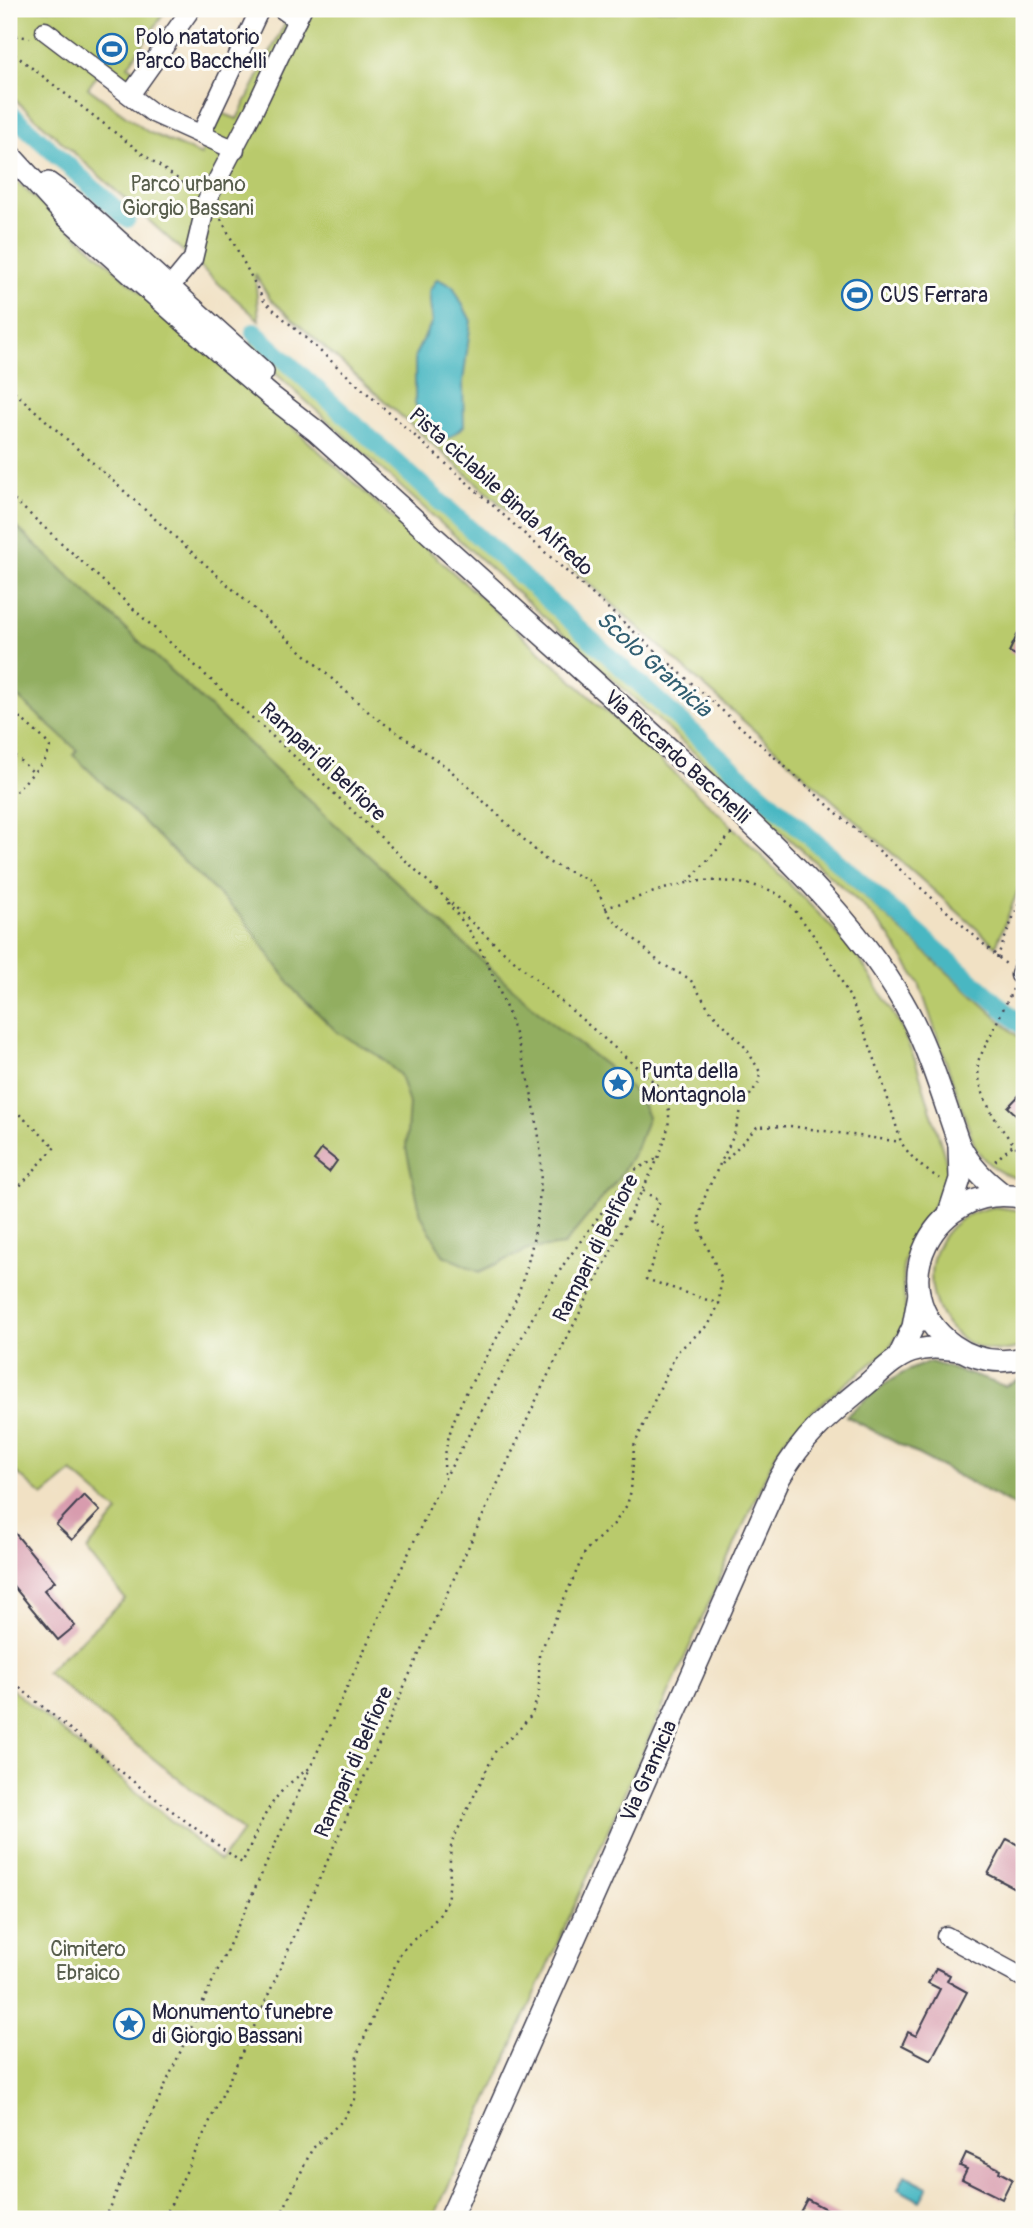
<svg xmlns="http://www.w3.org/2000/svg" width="1033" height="2228" font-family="Pangolin,sans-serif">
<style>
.green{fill:#b9ca6c;stroke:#6e7654;stroke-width:2}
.forest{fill:#92ae60;stroke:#5a684e;stroke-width:2}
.water{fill:#48b7c2;stroke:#356c7e;stroke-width:2}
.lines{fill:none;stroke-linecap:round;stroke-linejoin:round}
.canal{stroke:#48b7c2;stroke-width:18}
.building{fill:#d89cae}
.minor-casing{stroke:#413f50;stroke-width:21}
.major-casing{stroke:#413f50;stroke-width:24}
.path{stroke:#413f50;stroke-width:2.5;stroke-dasharray:2 5;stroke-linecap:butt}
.minor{stroke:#fff;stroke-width:18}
.major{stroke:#fff;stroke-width:21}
.labels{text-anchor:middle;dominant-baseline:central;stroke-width:6;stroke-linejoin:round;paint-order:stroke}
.poi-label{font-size:21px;fill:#22223b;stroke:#fdfcf7;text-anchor:start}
.park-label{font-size:21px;fill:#575d4c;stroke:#fdfcf7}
.street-label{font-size:21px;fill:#22223b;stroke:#fdfcf7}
.water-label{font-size:23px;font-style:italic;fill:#315e71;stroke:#fdfcf7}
</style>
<rect width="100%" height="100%" fill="#fdfcf7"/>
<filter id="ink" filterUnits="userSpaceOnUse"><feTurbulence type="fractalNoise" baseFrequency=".0143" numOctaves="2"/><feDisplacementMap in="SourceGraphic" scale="14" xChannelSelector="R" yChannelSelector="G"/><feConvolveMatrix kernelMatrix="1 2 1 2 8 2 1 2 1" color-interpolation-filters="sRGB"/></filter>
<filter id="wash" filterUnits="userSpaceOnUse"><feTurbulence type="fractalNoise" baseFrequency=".00686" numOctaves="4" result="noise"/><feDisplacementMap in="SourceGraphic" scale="28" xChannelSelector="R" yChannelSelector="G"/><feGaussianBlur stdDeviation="1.57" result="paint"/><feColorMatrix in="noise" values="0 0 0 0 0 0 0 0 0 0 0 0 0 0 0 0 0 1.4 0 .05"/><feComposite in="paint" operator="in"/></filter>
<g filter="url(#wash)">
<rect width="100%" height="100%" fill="#f1e1c4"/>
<g class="green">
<polygon points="9,9 167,9 128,66 135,71 128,81 105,65 88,88 148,132 201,155 222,113 237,119 292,9 1024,9 1024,875 996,946 270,299 255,274 259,320 9,94"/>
<path d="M9,175l289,257 426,386 105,106 32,37 38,62 17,39 34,112c-12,34 -41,57 -47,94 -2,16 4,33 2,49 -2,12 -11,25 -18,34 -33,27 -69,52 -97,83 -11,12 -18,28 -25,43l-269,605 -63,137h-424v-532l211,174 23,-30 -197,-159 79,-73 -38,-49 31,-38 -46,-40 -29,24 -34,-30z"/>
<path d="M251,338l773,704v138c-22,-4 -37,-14 -49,-33l-56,-164 -30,-48 -26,-29 -612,-555z"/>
<path d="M995,1207l29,4v135c-96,32 -136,-123 -29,-139z"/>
</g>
<g class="forest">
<polygon points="9,520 443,925 551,1023 608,1067 638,1095 648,1117 636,1149 618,1179 564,1245 530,1249 479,1272 443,1255 421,1215 406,1148 409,1104 400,1075 379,1056 337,1032 295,991 243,918 73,755 77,750 9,689"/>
<path d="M931,1362l74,24 19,-8v133l-178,-95c28,-24 49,-44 85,-54z"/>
</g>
<g class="water">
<polygon points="437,279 453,286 471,321 463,382 464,426 449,438 428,432 415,403 415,355 432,322 429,291"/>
<polygon points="905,2175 928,2187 920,2201 898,2189"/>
</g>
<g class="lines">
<g class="canal">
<polyline points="9,112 127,219"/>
<polyline points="254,332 732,768 1024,1027"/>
</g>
</g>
<g id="blocks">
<g class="building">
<polygon points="1024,621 1024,659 1009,652"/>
<polygon points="1024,1090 1024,1122 1008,1107"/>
<polygon points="322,1149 337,1161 329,1172 314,1160"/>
<polygon points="84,1495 100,1511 72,1540 56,1525"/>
<polygon points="9,1526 55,1581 44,1590 75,1626 58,1640 9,1581"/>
<polygon points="1007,1839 1024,1848 1024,1893 988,1874"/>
<polygon points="936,1968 950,1975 947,1981 967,1992 931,2060 902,2045 908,2032 916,2036 940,1989 928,1983"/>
<polygon points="966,2153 1000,2169 999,2172 1012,2179 1002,2199 962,2179 967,2169 960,2166"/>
<polygon points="807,2199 844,2219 813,2219 800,2212"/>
</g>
</g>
</g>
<g filter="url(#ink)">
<use href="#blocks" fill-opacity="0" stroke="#413f50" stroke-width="2"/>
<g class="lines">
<g class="minor-casing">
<g id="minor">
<polyline points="282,9 297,20"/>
<polyline points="45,31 153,113 235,150"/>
<polyline points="130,95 191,9"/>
<polyline points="201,134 260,9"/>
<polyline points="170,287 193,259 207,200 254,110 302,9"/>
<polyline points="1020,975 1024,963"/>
<polyline points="946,1936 1024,1978"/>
</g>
</g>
<g class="major-casing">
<g id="major">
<path d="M9,154l56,61 163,145 44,37 44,34c110,99 220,198 330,297 85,77 191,166 251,264 29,46 44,101 62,152 11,22 25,36 45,51"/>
<polyline points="48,183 77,204 263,372"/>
<path d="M1024,1198c-89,-20 -147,92 -71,147 21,15 46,19 71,13"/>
<polyline points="949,1213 960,1179 959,1146"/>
<polyline points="898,1358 913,1327 919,1294"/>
<path d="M450,2219l329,-740c24,-43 50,-64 88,-95 14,-12 27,-26 44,-32 17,-6 31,-4 48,-2"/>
</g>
</g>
<g class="path">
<polyline points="9,34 30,38"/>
<polyline points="9,50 140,152 193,190"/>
<polyline points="221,219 264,301 1007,965"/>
<path d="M9,387l363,328 76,53 100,94 40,18 9,9 12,26 51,48 30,16 20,31 36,38 14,24 -1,10 -17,25 -8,28 -27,56 -6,17 -2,12 2,13 20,44 -2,27 -10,20 -32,28 -14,29 -29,65 -3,45 -4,14 -13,19 -28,26 -47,105v38l-7,21 -15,18 -21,18 -44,92c-5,22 2,49 -10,69 -11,18 -30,26 -42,43l-43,101 -2,44 -14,23 -29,27 -33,70"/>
<path d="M9,495l297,272 180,169 168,146c4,4 9,9 11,14 11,23 -3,54 -13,75l-107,210 -138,299 -147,334 -96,205"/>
<polyline points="9,708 44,739 50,747 46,759 9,799"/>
<polyline points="9,751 33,772"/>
<polyline points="688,882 733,832"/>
<path d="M605,908c27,-8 55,-19 82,-25 20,-5 59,-1 79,6 18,5 28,20 39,35 50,64 73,141 96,218 9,15 24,29 40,37"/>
<polyline points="997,958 1024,890"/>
<path d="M1013,989l-35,72c-2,34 22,70 46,94"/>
<polyline points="9,1105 55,1147 9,1198"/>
<polyline points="995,1161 1014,1144"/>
<polyline points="722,1164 757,1127 790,1126 901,1142"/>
<polyline points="9,1185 16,1191"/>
<polyline points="643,1191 660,1201 650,1221 665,1229 646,1279 719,1304"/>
<path d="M444,1474c-1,-62 44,-112 68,-166 19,-43 28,-93 29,-140 0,-67 -36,-182 -72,-238 -7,-10 -16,-20 -23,-30"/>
<path d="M9,1679l131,108 102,76c21,-43 26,-68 68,-95l123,-268 108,-198 23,-38 57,-78 14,-16 21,-11"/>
<polyline points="104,2219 310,1768"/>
</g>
<use href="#minor" class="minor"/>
<use href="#major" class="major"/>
</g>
</g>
<defs>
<g id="stadium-ring" transform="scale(1.575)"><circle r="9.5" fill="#fdfcf7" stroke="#1f6fb2" stroke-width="1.5"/><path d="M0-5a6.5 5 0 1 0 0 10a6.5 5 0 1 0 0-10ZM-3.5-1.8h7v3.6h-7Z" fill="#1f6fb2"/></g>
<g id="sight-ring" transform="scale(1.575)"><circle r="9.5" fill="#fdfcf7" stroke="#1f6fb2" stroke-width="1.5"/><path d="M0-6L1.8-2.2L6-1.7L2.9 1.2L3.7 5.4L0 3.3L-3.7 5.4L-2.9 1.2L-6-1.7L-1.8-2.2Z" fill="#1f6fb2"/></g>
</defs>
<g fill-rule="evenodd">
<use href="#stadium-ring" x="112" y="49"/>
<use href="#stadium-ring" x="857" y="295"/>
<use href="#sight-ring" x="618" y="1083"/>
<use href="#sight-ring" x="129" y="2024"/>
</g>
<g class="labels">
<g class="poi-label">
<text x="135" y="37">Polo natatorio<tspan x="135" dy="24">Parco Bacchelli</tspan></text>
<text x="880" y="295">CUS Ferrara</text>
<text x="641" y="1071">Punta della<tspan x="641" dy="24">Montagnola</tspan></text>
<text x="152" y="2012">Monumento funebre<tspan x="152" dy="24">di Giorgio Bassani</tspan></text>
</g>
<g class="park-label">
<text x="188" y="184">Parco urbano<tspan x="188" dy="24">Giorgio Bassani</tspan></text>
<text x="88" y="1949">Cimitero<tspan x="88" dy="24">Ebraico</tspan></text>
</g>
<g class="street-label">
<text transform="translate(501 492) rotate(42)">Pista ciclabile Binda Alfredo</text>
<text transform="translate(677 757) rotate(42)">Via Riccardo Bacchelli</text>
<text transform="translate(323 762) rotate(43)">Rampari di Belfiore</text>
<text transform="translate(596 1248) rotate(-63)">Rampari di Belfiore</text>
<text transform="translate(354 1762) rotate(-66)">Rampari di Belfiore</text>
<text transform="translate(649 1771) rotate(-66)">Via Gramicia</text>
</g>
<g class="water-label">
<text transform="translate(654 664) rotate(42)">Scolo Gramicia</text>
</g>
</g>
<rect width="1033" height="2228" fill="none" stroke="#fdfcf7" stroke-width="35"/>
</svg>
